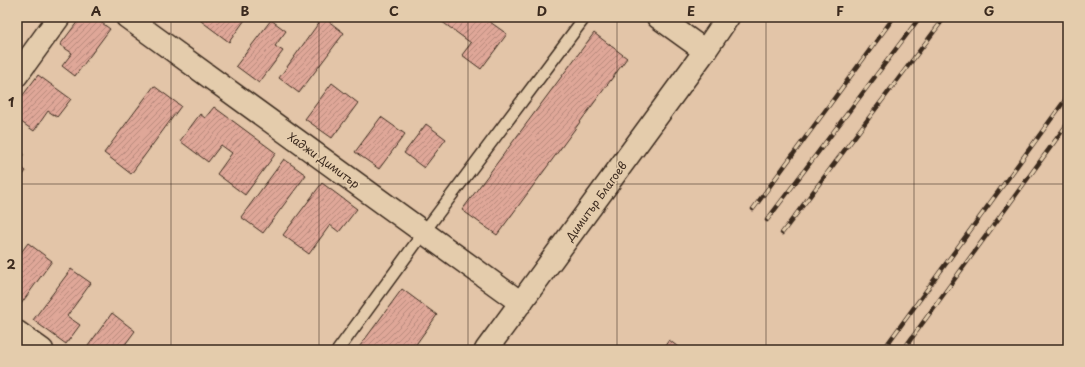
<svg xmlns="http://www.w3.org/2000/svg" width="1085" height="367" font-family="'Playpen Sans',sans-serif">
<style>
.building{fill:url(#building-hatch);stroke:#3b2a1e}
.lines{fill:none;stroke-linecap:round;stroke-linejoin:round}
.service-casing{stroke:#3b2a1e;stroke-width:14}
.minor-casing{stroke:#3b2a1e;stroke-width:25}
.service{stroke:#e4ccac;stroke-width:11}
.minor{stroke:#e4ccac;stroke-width:22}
.rail-casing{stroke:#3b2a1e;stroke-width:4.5}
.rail{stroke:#e4ccac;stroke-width:3;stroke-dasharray:9;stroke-linecap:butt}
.grid{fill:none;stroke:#3b2a1e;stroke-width:1;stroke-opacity:0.55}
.labels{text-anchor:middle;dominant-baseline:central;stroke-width:3.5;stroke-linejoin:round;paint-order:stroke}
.street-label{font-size:11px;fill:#3b2a1e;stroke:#e4ccac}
.neatline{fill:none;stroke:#3b2a1e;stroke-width:1.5}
.grid-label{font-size:13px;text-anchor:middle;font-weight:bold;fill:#3b2a1e}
</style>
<defs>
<pattern id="building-hatch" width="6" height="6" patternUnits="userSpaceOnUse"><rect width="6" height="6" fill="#dfa798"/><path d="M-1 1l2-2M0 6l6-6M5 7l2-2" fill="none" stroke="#b6887b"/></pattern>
</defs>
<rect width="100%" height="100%" fill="#e3c5a8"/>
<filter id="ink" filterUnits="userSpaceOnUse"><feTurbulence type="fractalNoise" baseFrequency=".025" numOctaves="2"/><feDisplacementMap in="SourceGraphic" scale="8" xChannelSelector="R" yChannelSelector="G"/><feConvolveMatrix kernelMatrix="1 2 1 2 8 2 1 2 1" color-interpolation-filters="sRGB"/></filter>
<g filter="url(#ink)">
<g class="building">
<polygon points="81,17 94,17 110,29 75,76 62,66 72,53 60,45"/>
<polygon points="203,17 247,17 229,42 201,21"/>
<polygon points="323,17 344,33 299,93 279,78"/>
<polygon points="443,17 483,17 507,34 481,69 462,55 471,43 441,21"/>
<polygon points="271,20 286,31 275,46 283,51 259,83 236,66"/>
<polygon points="594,33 627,58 497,235 462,210"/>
<polygon points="38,75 71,99 57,117 48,111 34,131 17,119 17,103"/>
<polygon points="332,83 358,103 332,138 305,119"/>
<polygon points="154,86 181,106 131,174 104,153"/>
<polygon points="214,107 276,153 245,195 217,174 232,153 221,145 208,162 180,141 200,114 205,118"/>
<polygon points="381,117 405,134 379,169 355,152"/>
<polygon points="426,124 446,139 424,168 404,153"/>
<polygon points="17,149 24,154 17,163"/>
<polygon points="284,159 306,175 263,233 241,217"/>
<polygon points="17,164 26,171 17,183"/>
<polygon points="322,183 357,209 339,232 330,225 309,254 283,235"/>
<polygon points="28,243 52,261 21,304 17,301 17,258"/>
<polygon points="71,269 91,283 67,316 80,325 66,344 33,320"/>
<polygon points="402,289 437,315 412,350 357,350"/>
<polygon points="112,313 135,331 121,350 93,350 88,346"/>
<polygon points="669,340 682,350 662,350"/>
</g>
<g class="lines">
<g class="service-casing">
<polyline id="service" points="338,350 424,232 585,17"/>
</g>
<g class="minor-casing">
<g id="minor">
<polyline points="127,17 521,303"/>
<polyline points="658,17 705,51"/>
<polyline points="17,75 59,17"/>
<polyline points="17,332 42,350"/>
<polyline points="486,350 705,51 728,17"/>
</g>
</g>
<use href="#service" class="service"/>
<use href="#minor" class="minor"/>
<g class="rail-casing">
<g id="rail">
<polyline points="753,209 894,17"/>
<polyline points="767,220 920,17"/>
<polyline points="782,233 945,17"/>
<polyline points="883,350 1068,96"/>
<polyline points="903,350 1068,123"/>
</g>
</g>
<use href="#rail" class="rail"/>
</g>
</g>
<path class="grid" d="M171,17v333M319,17v333M468,17v333M617,17v333M766,17v333M914,17v333M17,184h1051"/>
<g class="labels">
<g class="street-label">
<text transform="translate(324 160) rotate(36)">Хаджи Димитър</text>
<text transform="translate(596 201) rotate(-54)">Димитър Благоев</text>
</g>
</g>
<rect width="1085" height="367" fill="none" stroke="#e4ccac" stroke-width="44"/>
<rect x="22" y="22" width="1041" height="323" class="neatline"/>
<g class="grid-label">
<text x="96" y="16">A</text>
<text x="245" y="16">B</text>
<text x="394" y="16">C</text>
<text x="542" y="16">D</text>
<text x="691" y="16">E</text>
<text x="840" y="16">F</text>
<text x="989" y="16">G</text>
<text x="11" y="107">1</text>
<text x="11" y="269">2</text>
</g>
</svg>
